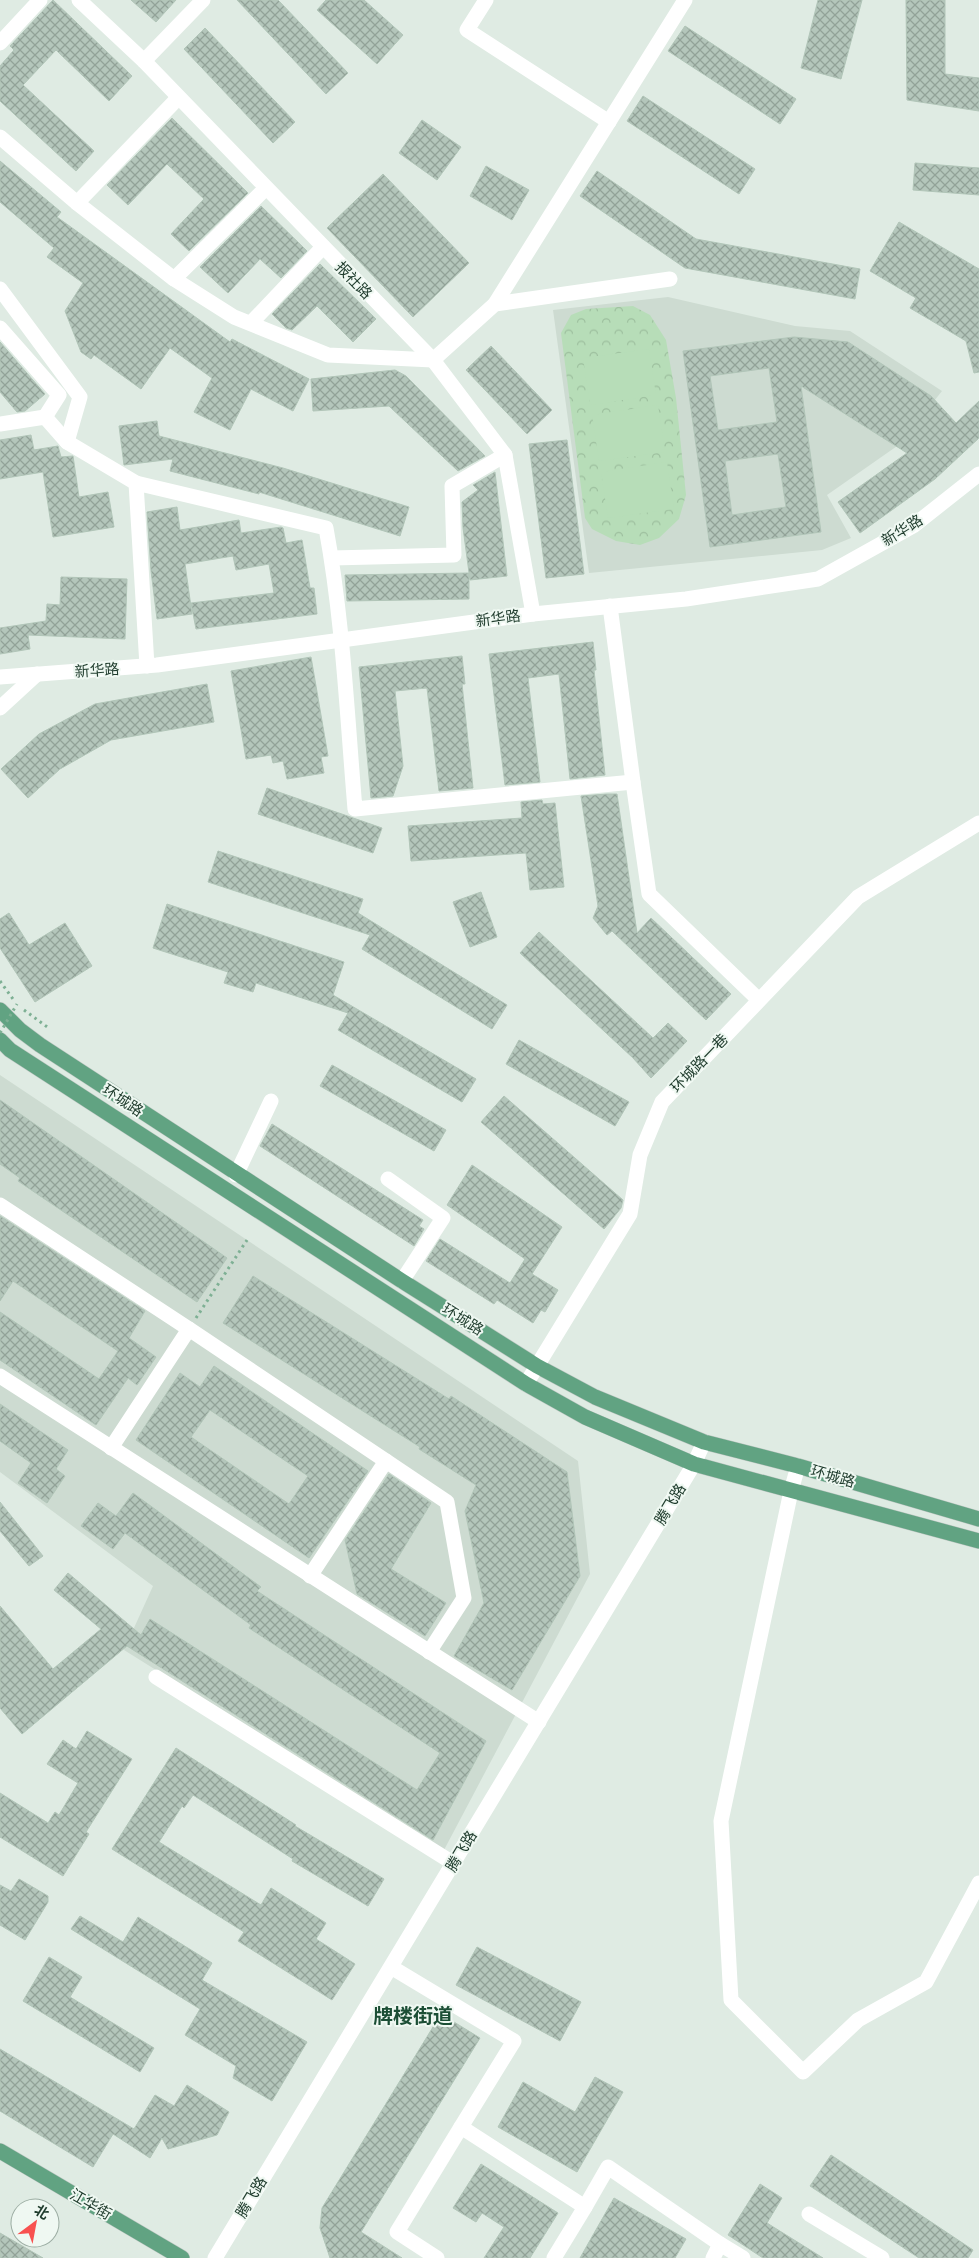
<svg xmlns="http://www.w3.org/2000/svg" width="979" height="2258" font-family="'Asap Condensed','Noto Sans SC',sans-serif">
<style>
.built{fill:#cddbd1}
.park{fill:url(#park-crowns)}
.garden{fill:#b7ddb8}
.building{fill:url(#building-cross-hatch);stroke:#b1c5b8;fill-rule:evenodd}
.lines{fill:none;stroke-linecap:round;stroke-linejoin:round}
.major-casing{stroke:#c0c8c4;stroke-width:16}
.path{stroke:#7eb094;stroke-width:3;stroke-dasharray:2.5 4;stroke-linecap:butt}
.minor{stroke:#fff;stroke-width:15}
.major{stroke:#61a382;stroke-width:15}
.path-bridge{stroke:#7eb094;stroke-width:3;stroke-dasharray:2.5 4;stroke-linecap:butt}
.labels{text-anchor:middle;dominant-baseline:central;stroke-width:4;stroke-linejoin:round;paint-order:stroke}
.street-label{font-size:15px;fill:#1f3c2d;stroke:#eff8f2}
.district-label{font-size:20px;font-weight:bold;fill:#1b4e35;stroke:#eff8f2}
</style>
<defs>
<pattern id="park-crowns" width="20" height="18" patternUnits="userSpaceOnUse" patternTransform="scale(1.25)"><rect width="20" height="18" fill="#b7ddb8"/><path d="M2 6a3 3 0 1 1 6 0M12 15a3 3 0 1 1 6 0" fill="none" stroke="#9dbf9e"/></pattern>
<pattern id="building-cross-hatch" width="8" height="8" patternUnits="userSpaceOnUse" patternTransform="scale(1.25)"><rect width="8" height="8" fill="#b4c6bb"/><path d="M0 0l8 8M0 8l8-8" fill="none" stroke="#92a298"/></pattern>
</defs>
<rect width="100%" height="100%" fill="#dfebe3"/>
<g class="built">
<polygon points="668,297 795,326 850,331 942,391 900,444 827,495 851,538 822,550 589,573 553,310"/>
<polygon points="0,1075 578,1461 590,1574 444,1850 124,1650 153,1586 0,1472"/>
</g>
<polygon class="park" points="633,306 650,315 666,340 676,398 686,495 679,519 659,538 640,545 616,541 592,529 585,518 561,333 571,315 586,309"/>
<g class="garden">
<polygon points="649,349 656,395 590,405 583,358"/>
<polygon points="658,405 665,452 599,461 592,415"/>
<polygon points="667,462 674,509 608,518 601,472"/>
</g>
<g class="building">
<polygon points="53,0 132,76 109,101 56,50 23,85 94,151 76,171 0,101 0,66 14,50 10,46"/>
<polygon points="131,0 176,0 156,22"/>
<polygon points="237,0 278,0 348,73 326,94"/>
<polygon points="326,0 364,0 403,35 377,64 317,10"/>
<polygon points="818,0 862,0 841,79 801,68"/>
<polygon points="906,0 945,0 945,74 979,78 979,111 907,100"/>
<polygon points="685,26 796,99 780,124 668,51"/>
<polygon points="205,28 295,122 273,143 184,49"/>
<polygon points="643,96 755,169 739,194 627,121"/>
<polygon points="172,118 248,193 189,251 171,234 204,199 167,164 128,205 107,185"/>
<polygon points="422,120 461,147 437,180 399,153"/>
<polygon points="0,161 61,212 57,217 230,342 232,339 309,379 293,411 251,389 230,430 194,412 212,378 170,348 141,389 94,355 91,359 81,352 65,311 83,283 47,257 54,248 0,202"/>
<polygon points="915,163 979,168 979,195 913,190"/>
<polygon points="486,166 529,190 512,220 470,196"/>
<polygon points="597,171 696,239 860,269 855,299 685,268 580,196"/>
<polygon points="383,174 469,263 413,317 327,228"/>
<polygon points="261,206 307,251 281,278 260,259 228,293 200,267"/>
<polygon points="899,222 979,269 979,372 974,373 966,341 910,308 916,298 870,271"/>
<polygon points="320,264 376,319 353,342 317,306 292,330 286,328 272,314"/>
<path d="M794,337l54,5 83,54 25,27 23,-22v37l-44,41 -75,54 -22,-31 69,-49 -106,-67 20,146 -111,15 -27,-196zM769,368l8,54 -59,8 -8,-54zM778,454l8,53 -54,8 -7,-54z"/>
<polygon points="0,342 45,394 25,411 17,412 0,392"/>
<polygon points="491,346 552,410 527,434 466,370"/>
<polygon points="395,370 406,376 485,456 458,471 389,406 313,411 311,379"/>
<polygon points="157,421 159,436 283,468 409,507 400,536 259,492 259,494 170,471 173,459 124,465 119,426"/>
<polygon points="31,435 34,450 58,446 61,457 73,456 79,497 108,492 114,527 53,537 43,472 0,479 0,440"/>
<polygon points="567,440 584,574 546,578 529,444"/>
<polygon points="495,472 507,576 470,580 463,528 462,502 478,490 473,485"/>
<polygon points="177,507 180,530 239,520 241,533 281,527 283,528 286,543 302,540 310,588 314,588 317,614 196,629 191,603 274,593 269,564 236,570 233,556 185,564 192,614 157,619 151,571 147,512"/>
<polygon points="469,573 469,599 347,601 345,575"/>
<polygon points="61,577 127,579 125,639 28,635 30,649 0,654 0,628 46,621 47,604 60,605"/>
<polygon points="593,642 596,670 594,670 605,775 570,779 559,674 528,678 540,782 505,785 489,654"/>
<polygon points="462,656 465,684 462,684 473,788 439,791 427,688 395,691 403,766 393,796 371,798 359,667"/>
<polygon points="311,657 328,756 321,757 324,773 287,779 283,761 273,763 271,755 246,759 231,671"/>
<polygon points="207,684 214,722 111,740 60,769 28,798 1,769 39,734 95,704"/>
<polygon points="267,788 382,828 373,853 258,814"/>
<polygon points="607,794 617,794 637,933 651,918 731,994 706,1020 612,931 607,935 593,918 598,906 581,796"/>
<polygon points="542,800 543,804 555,803 564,887 530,890 526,853 411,861 408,826 522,818 521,802"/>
<polygon points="218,851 363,899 358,913 507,1005 492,1029 362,949 370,935 208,882"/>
<polygon points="481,892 497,937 470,947 453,902"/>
<polygon points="167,904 344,962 333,995 476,1079 462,1102 338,1030 348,1013 256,983 253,992 224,983 228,972 153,948"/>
<polygon points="9,913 29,945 65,923 92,966 35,1002 0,948 0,919"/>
<polygon points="539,932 653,1038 668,1023 687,1041 651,1078 633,1058 520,953"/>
<polygon points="519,1040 629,1102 615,1126 506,1064"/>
<polygon points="332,1065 446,1130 434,1151 320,1086"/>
<polygon points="504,1096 623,1200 621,1208 604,1229 481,1122"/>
<polygon points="0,1100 227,1258 197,1302 18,1181 20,1178 0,1164"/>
<polygon points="272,1124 423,1220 419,1226 424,1229 414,1246 260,1146"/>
<polygon points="472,1165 562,1227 532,1274 558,1290 545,1312 541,1310 533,1323 497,1300 494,1304 426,1261 440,1239 510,1283 525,1259 447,1205"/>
<polygon points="0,1216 145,1311 129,1338 156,1357 137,1385 128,1378 96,1425 0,1360 0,1312 99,1379 118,1351 13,1281 0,1301"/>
<polygon points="253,1276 449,1399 451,1396 567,1472 580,1576 512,1690 454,1656 484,1603 465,1511 476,1485 419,1449 420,1447 223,1323"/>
<path d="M214,1366l154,105 -59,87 -173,-118 44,-67 20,14zM210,1410l98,66 -19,28 -98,-67z"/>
<polygon points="0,1404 68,1450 56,1469 65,1476 47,1503 18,1483 31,1463 0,1441"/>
<polygon points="389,1474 431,1503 391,1569 446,1603 425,1636 357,1594 345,1540"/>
<polygon points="133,1493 261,1587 257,1591 486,1741 433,1840 127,1646 22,1734 0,1708 0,1606 53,1669 101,1629 54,1590 68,1573 141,1635 150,1619 417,1790 440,1753 249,1628 251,1625 125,1533 113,1549 81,1526 98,1503 116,1516"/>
<polygon points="0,1502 43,1556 29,1566 0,1531"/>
<polygon points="87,1731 132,1759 86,1832 89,1834 63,1876 0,1837 0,1793 48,1823 55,1812 59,1815 78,1783 47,1764 63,1740 76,1749"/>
<polygon points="176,1748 296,1825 295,1826 384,1879 368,1906 292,1861 293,1859 193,1795 184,1808 182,1806 159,1842 261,1905 271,1888 326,1923 316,1939 355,1964 332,2000 238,1941 244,1932 112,1849"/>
<polygon points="19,1879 48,1896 48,1902 25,1940 0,1925 0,1885 11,1891"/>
<polygon points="80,1916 123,1942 138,1917 212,1963 202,1980 307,2042 272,2101 233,2078 236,2066 185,2035 200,2009 71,1929"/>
<polygon points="477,1947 581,2002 560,2041 456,1985"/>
<polygon points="49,1957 82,1977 70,1997 154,2048 140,2072 23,2001"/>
<polygon points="441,2014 480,2038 361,2232 402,2258 330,2258 320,2228 322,2208"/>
<polygon points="0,2049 134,2129 155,2095 174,2106 187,2085 229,2112 217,2135 168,2149 162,2138 150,2158 113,2134 93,2167 0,2111"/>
<polygon points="595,2077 623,2092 577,2172 498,2127 523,2082 575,2112"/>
<polygon points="831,2155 973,2250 968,2258 919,2258 810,2186"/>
<polygon points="481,2164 558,2213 530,2258 484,2258 504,2227 482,2213 476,2222 453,2208"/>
<polygon points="760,2184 782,2198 767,2223 823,2258 763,2258 728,2235"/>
<polygon points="614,2198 686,2239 675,2258 580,2258"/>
<polygon points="0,2233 43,2258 0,2258"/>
</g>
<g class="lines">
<g class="major-casing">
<g id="major">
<polyline points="0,1010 20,1030 40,1045 402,1281 537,1366 595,1397 704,1442 798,1466 979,1519"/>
<polyline points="0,1040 10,1050 526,1384 585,1417 694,1464 979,1541"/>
<polyline points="0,2151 182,2258"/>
</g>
</g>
<g class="path">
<polyline points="0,981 13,999"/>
<polyline points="24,1010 50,1029"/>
<polyline points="196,1318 247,1240"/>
</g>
<g class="minor">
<polyline points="79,0 144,61 433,360 505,455 533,614"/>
<polyline points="486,0 467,30 609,122"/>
<polyline points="0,43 40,0"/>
<polyline points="144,61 203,0"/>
<polyline points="0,137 77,203 174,279 234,317 328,355 433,360 495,304 670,279"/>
<polyline points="77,203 178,98"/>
<polyline points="174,279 266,188"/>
<polyline points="0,289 80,397 67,442"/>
<polyline points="495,304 685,0"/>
<polyline points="251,323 323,247"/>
<polyline points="0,328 59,395 45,417"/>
<polyline points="0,424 45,417 67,442 136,483"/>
<polyline points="332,558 454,555 452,486 505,455"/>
<path d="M147,666l-11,-183 190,45c17,92 21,187 29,281l278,-27 -23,-176"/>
<polyline points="0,677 157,665 533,614 686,599 818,579 913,526 979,474"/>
<polyline points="0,708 37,674"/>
<polyline points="633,782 649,894 759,1000"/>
<polyline points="236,1175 271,1101"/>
<polyline points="388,1179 443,1218 402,1281"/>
<polyline points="0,1205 189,1329 111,1448"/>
<polyline points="189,1329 386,1461 310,1576"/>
<polyline points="0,1376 539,1722"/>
<polyline points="526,1384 630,1214 640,1155 662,1102 858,897 979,823"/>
<polyline points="386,1461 447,1502 464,1598 429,1652"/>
<polyline points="798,1466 791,1491 721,1821 731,2000 803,2072 858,2020 926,1982 979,1883"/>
<polyline points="156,1677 453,1863"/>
<polyline points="391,1967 514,2041 461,2127 585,2207 554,2258"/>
<polyline points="585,2207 608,2167 720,2244 713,2258"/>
<polyline points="809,2214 882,2258"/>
<polyline points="720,2244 743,2258"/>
<polyline points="215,2258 694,1464 704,1442"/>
<polyline points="437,2258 397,2232 461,2127"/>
</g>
<use href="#major" class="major"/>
<polyline class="path-bridge" points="0,1033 17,1004"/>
</g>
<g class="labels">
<g class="street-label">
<text transform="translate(354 280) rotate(46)">报社路</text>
<text transform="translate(902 530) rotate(-32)">新华路</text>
<text transform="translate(498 618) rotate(-8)">新华路</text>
<text transform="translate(97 670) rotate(-4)">新华路</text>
<text transform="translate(699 1063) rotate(-46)">环城路一巷</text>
<text transform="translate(123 1100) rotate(33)">环城路</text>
<text transform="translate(463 1319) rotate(32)">环城路</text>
<text transform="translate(833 1476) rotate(16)">环城路</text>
<text transform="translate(670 1504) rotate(-59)">腾飞路</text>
<text transform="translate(461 1851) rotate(-59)">腾飞路</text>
<text transform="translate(251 2197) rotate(-59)">腾飞路</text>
<text transform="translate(91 2204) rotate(30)">江华街</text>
</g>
<g class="district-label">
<text x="413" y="2015">牌楼街道</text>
</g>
</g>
<g transform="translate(35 2223) rotate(32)"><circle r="24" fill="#eff8f2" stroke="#9cada3"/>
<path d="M0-4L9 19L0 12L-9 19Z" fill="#f85150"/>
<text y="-8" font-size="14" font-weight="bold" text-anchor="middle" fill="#1f3c2d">北</text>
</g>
</svg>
